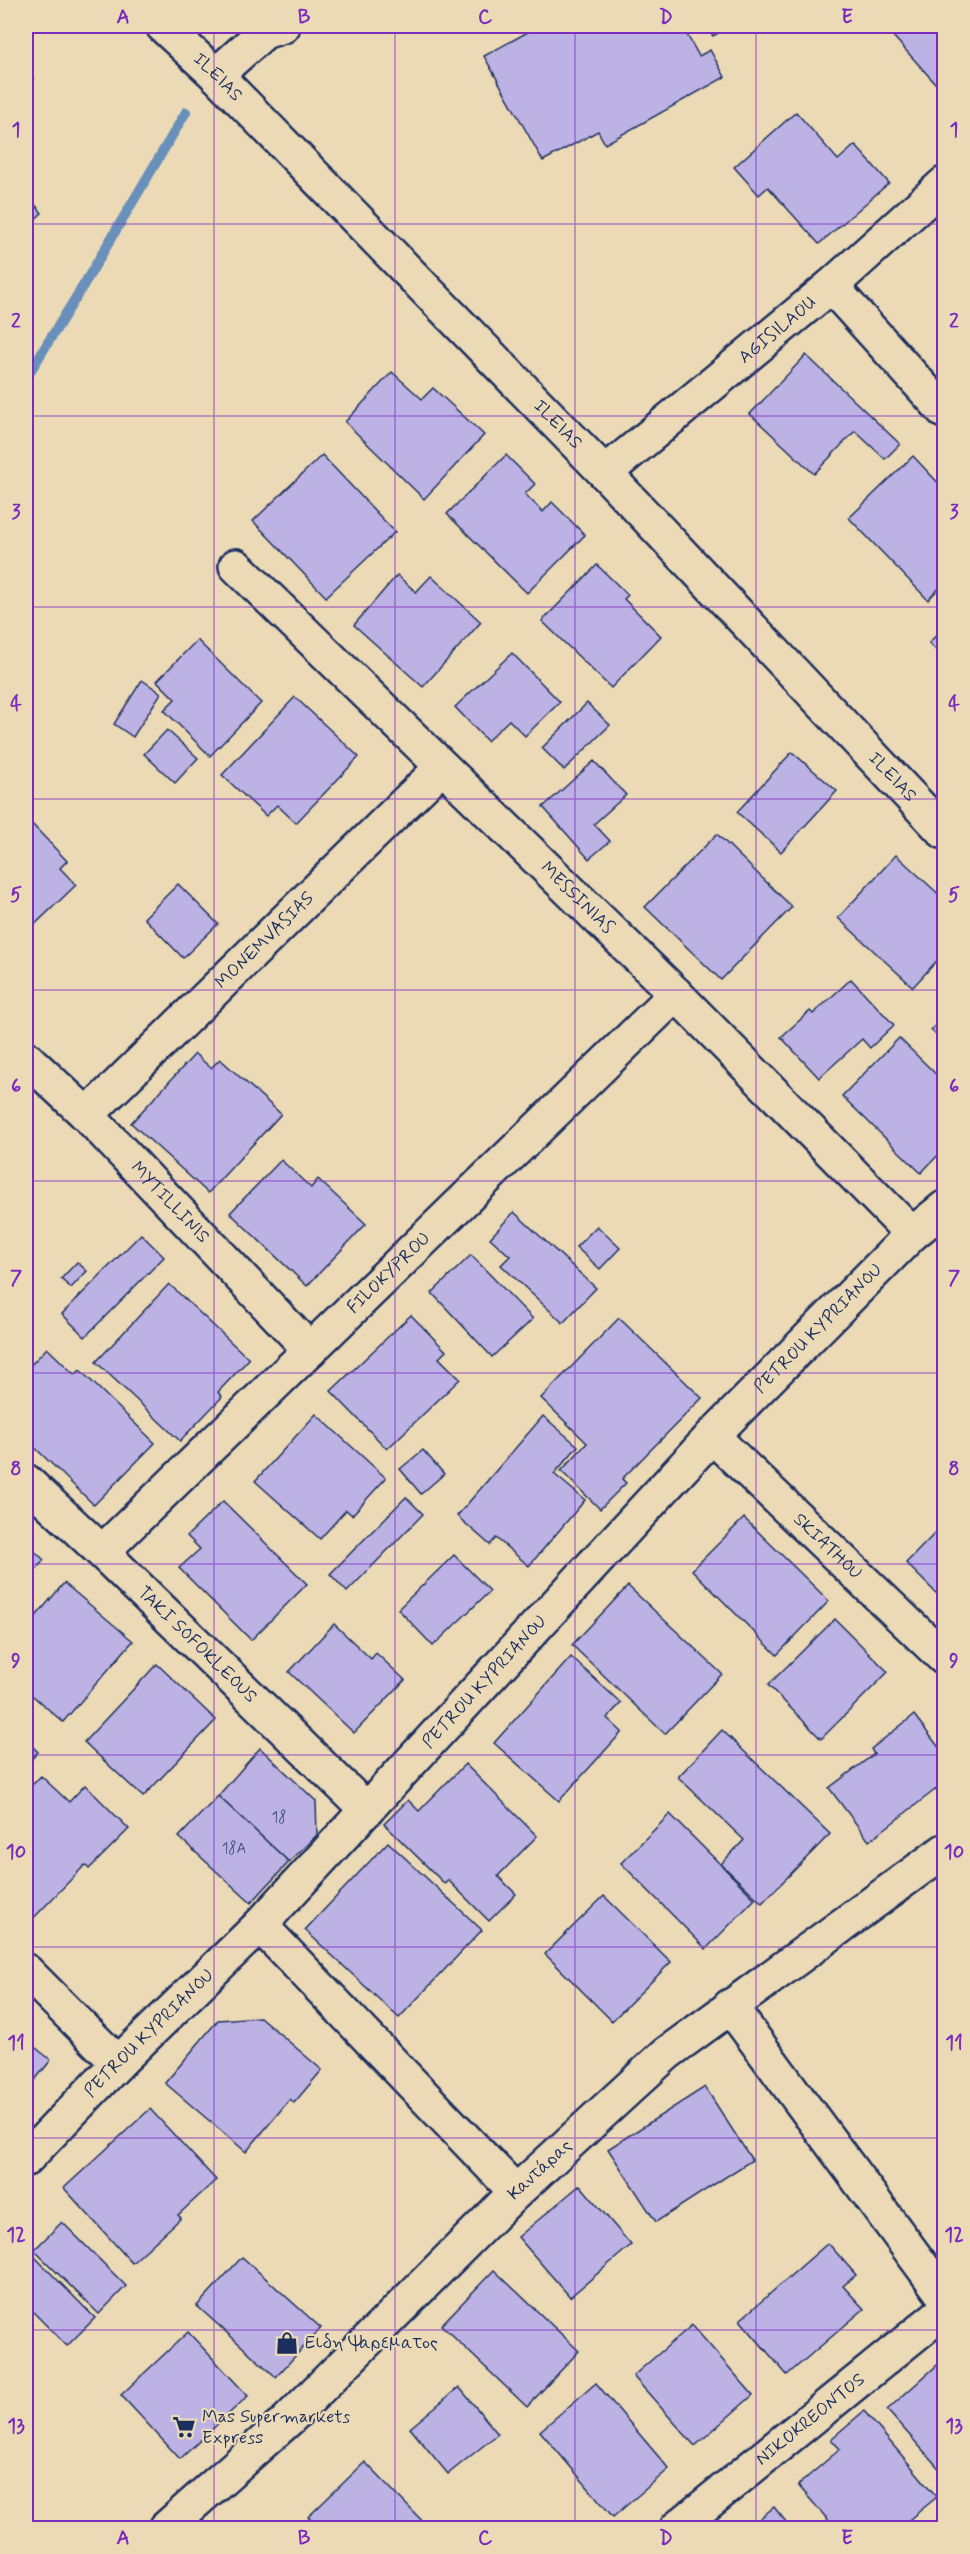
<svg xmlns="http://www.w3.org/2000/svg" width="970" height="2554" font-family="Mynerve,sans-serif">
<style>
.lines{fill:none;stroke-linecap:round;stroke-linejoin:round}
.stream{stroke:#6890bb;stroke-width:10}
.building{fill:#bcb3e4;stroke:#1b2f5e;stroke-width:1.5}
.minor-casing{stroke:#1b2f5e;stroke-width:38}
.minor{stroke:#ecdab7;stroke-width:33}
.grid{fill:none;stroke:#7b2cbf;stroke-width:1.5;stroke-opacity:0.55}
.labels{text-anchor:middle;dominant-baseline:central;stroke-width:4.5;stroke-linejoin:round;paint-order:stroke}
.number-label{font-size:15px;fill:#435080}
.street-label{font-size:18px;fill:#1b2f5e;stroke:#ecdab7}
.poi-label{font-size:18px;fill:#1b2f5e;stroke:#ecdab7;text-anchor:start}
.neatline{fill:none;stroke:#7b2cbf;stroke-width:2}
.grid-label{font-size:20px;text-anchor:middle;font-weight:bold;fill:#7b2cbf}
</style>
<rect width="100%" height="100%" fill="#ecdab7"/>
<filter id="ink" filterUnits="userSpaceOnUse"><feTurbulence type="fractalNoise" baseFrequency=".0167" numOctaves="2"/><feDisplacementMap in="SourceGraphic" scale="12" xChannelSelector="R" yChannelSelector="G"/><feConvolveMatrix kernelMatrix="1 2 1 2 8 2 1 2 1" color-interpolation-filters="sRGB"/></filter>
<g filter="url(#ink)">
<g class="lines">
<polyline class="stream" points="26,378 83,286 186,112"/>
</g>
<g class="building">
<polygon points="539,26 682,26 699,56 710,50 725,77 605,144 598,131 543,161 484,56"/>
<polygon points="706,26 731,26 713,36"/>
<polygon points="884,26 944,26 944,93"/>
<polygon points="26,66 34,78 26,84"/>
<polygon points="796,112 838,160 855,145 889,183 819,244 768,187 759,195 734,167"/>
<polygon points="26,194 42,213 26,227"/>
<polygon points="806,355 900,444 885,459 855,431 814,474 750,414"/>
<polygon points="392,372 422,399 433,388 484,435 424,499 345,422"/>
<polygon points="322,455 395,532 326,597 253,521"/>
<polygon points="506,455 535,484 525,494 543,512 552,502 585,535 527,593 447,514"/>
<polygon points="913,456 944,489 944,583 928,600 849,518"/>
<polygon points="597,565 628,595 624,599 661,636 611,688 542,621"/>
<polygon points="397,575 416,592 431,576 481,622 423,687 354,625"/>
<polygon points="944,627 944,658 929,643"/>
<polygon points="197,640 261,703 210,756 164,710 175,699 157,681"/>
<polygon points="512,653 560,702 525,736 509,720 487,741 455,707"/>
<polygon points="142,680 161,693 133,737 114,724"/>
<polygon points="295,697 359,757 296,823 277,805 266,816 222,775"/>
<polygon points="587,703 610,725 564,770 542,748"/>
<polygon points="167,730 198,758 175,783 144,754"/>
<polygon points="792,752 837,791 781,852 737,812"/>
<polygon points="594,761 626,795 594,824 610,841 589,859 543,807"/>
<polygon points="31,823 67,861 60,868 76,885 28,931 26,928 26,828"/>
<polygon points="717,834 792,907 721,980 645,907"/>
<polygon points="896,855 944,899 944,953 913,987 838,918"/>
<polygon points="178,884 218,924 183,958 144,918"/>
<polygon points="851,979 894,1025 870,1048 862,1039 819,1078 781,1037 810,1011 813,1014"/>
<polygon points="944,1016 944,1043 931,1030"/>
<polygon points="899,1038 944,1082 944,1149 921,1173 842,1096"/>
<polygon points="195,1054 211,1068 220,1059 281,1114 208,1193 131,1123"/>
<polygon points="281,1160 311,1188 318,1179 366,1224 307,1286 230,1213"/>
<polygon points="514,1212 596,1288 563,1323 501,1265 510,1256 490,1238"/>
<polygon points="597,1226 620,1248 600,1269 576,1247"/>
<polygon points="141,1234 164,1257 85,1337 62,1314"/>
<polygon points="471,1255 533,1319 492,1357 432,1293"/>
<polygon points="77,1262 87,1271 71,1288 61,1279"/>
<polygon points="169,1284 249,1359 218,1392 222,1397 180,1441 96,1362"/>
<polygon points="411,1315 446,1351 439,1358 460,1379 387,1449 331,1391"/>
<polygon points="619,1318 702,1398 622,1479 626,1483 600,1509 561,1471 587,1443 541,1398"/>
<polygon points="47,1348 75,1375 80,1370 155,1443 94,1505 26,1439 26,1370"/>
<polygon points="316,1414 386,1478 352,1515 346,1510 320,1539 255,1481"/>
<polygon points="543,1416 578,1446 554,1474 585,1500 529,1566 496,1538 490,1545 457,1516"/>
<polygon points="423,1450 444,1474 421,1494 400,1469"/>
<polygon points="406,1497 423,1514 347,1592 330,1574"/>
<polygon points="223,1501 307,1584 251,1640 179,1568 200,1549 187,1536"/>
<polygon points="744,1518 829,1601 777,1655 692,1570"/>
<polygon points="944,1524 944,1601 906,1563"/>
<polygon points="26,1543 44,1560 26,1581"/>
<polygon points="454,1555 490,1591 433,1646 398,1609"/>
<polygon points="64,1583 133,1641 63,1722 26,1690 26,1628"/>
<polygon points="628,1586 722,1674 665,1734 572,1645"/>
<polygon points="835,1619 888,1672 821,1739 768,1685"/>
<polygon points="334,1624 371,1659 376,1653 405,1680 354,1733 289,1672"/>
<polygon points="571,1657 621,1703 607,1718 622,1732 559,1801 494,1743"/>
<polygon points="157,1664 216,1720 143,1797 84,1742"/>
<polygon points="914,1715 944,1754 944,1783 869,1841 829,1788 874,1754 871,1749"/>
<polygon points="722,1730 830,1834 762,1903 721,1864 744,1840 678,1777"/>
<polygon points="26,1740 38,1752 26,1765"/>
<polygon points="260,1748 316,1801 317,1835 289,1862 218,1796"/>
<polygon points="465,1764 537,1836 498,1876 516,1894 489,1921 448,1880 445,1884 384,1824 408,1800 419,1811"/>
<polygon points="41,1776 69,1802 85,1785 129,1829 89,1869 85,1865 26,1926 26,1791"/>
<polygon points="218,1796 289,1862 251,1903 179,1837"/>
<polygon points="670,1814 755,1899 706,1949 621,1863"/>
<polygon points="388,1842 482,1930 399,2018 305,1930"/>
<polygon points="604,1896 671,1962 612,2021 545,1954"/>
<polygon points="260,2017 322,2070 294,2103 290,2099 246,2152 165,2083 218,2020"/>
<polygon points="26,2040 51,2060 26,2091"/>
<polygon points="705,2087 752,2160 656,2222 608,2149"/>
<polygon points="150,2109 216,2180 178,2215 181,2218 132,2263 64,2188"/>
<polygon points="580,2185 631,2245 570,2297 518,2237"/>
<polygon points="62,2222 126,2286 99,2314 34,2250"/>
<polygon points="828,2243 856,2275 843,2286 864,2309 787,2375 740,2320"/>
<polygon points="26,2248 95,2318 67,2346 26,2305"/>
<polygon points="242,2257 321,2328 276,2377 197,2306"/>
<polygon points="494,2270 579,2351 527,2407 441,2325"/>
<polygon points="692,2325 753,2395 695,2446 633,2376"/>
<polygon points="188,2332 248,2396 180,2459 121,2395"/>
<polygon points="944,2359 944,2474 887,2410"/>
<polygon points="596,2383 669,2469 613,2517 540,2431"/>
<polygon points="459,2387 498,2434 448,2474 410,2428"/>
<polygon points="864,2411 937,2497 899,2528 835,2528 798,2485 840,2449 831,2439"/>
<polygon points="365,2462 429,2528 319,2528 308,2517"/>
<polygon points="774,2507 791,2528 748,2528"/>
<polygon points="940,2522 944,2528 929,2528"/>
</g>
<g class="lines">
<g class="minor-casing">
<g id="minor">
<path id="s1" d="M163,26l53,49 389,398 339,359"/>
<polyline points="216,75 264,32 283,26"/>
<polyline points="831,286 944,411"/>
<path id="s2" d="M605,473l226,-187 113,-102"/>
<path id="s3" d="M236,566l440,428 236,240"/>
<path id="s4" d="M26,1058l61,57 223,235"/>
<path id="s5" d="M87,1115l355,-348"/>
<path id="s6" d="M712,1436l232,222"/>
<path id="s7" d="M26,1481l76,71 265,258"/>
<path id="s8" d="M102,1552l574,-558"/>
<polyline points="260,1925 516,2192"/>
<polyline points="26,1971 118,2063"/>
<polyline points="730,2006 944,2296"/>
<path id="s9" d="M26,2159l92,-96 142,-138 452,-489 200,-202 32,-26"/>
<path id="s10" d="M166,2528l122,-108 228,-228 150,-138 278,-203"/>
<path id="s11" d="M677,2528l267,-217"/>
</g>
</g>
<use href="#minor" class="minor"/>
</g>
</g>
<path class="grid" d="M214,26v2502M395,26v2502M575,26v2502M756,26v2502M26,224h918M26,416h918M26,607h918M26,799h918M26,990h918M26,1181h918M26,1373h918M26,1564h918M26,1755h918M26,1947h918M26,2138h918M26,2330h918"/>
<defs>
<g id="shop-bare" transform="scale(1.8)"><path d="M-5-2.5h2.3a2.7 3.5 0 0 1 5.4 0H5L5.5 6h-11ZM-1.5-2.5h3a1.5 2.3 0 0 0-3 0Z" fill="#1b2f5e" stroke="#ecdab7" stroke-width="2.5" paint-order="stroke"/></g>
<g id="supermarket-bare" transform="scale(1.8)"><path d="M-6-5.5h2.5l.6 2H6L4.5 2H-2.5L-4.4-4H-6ZM-1.5 3.2a1.3 1.3 0 1 0 .1 0ZM3 3.2a1.3 1.3 0 1 0 .1 0Z" fill="#1b2f5e" stroke="#ecdab7" stroke-width="2.5" paint-order="stroke"/></g>
</defs>
<g fill-rule="evenodd">
<use href="#shop-bare" x="287" y="2343"/>
<use href="#supermarket-bare" x="184" y="2427"/>
</g>
<g class="labels">
<g class="number-label">
<text x="279" y="1818">18</text>
<text x="234" y="1849">18A</text>
</g>
<g class="street-label">
<text stroke="none"><textPath href="#s1" startOffset="75">ILEIAS</textPath></text>
<text stroke="none"><textPath href="#s2" startOffset="224">AGISILAOU</textPath></text>
<text stroke="none"><textPath href="#s1" startOffset="561">ILEIAS</textPath></text>
<text stroke="none"><textPath href="#s1" startOffset="1047">ILEIAS</textPath></text>
<text stroke="none"><textPath href="#s3" startOffset="476">MESSINIAS</textPath></text>
<text stroke="none"><textPath href="#s5" startOffset="249">MONEMVASIAS</textPath></text>
<text stroke="none"><textPath href="#s4" startOffset="204">MYTILLINIS</textPath></text>
<text stroke="none"><textPath href="#s8" startOffset="400">FILOKYPROU</textPath></text>
<text stroke="none"><textPath href="#s9" startOffset="1148">PETROU KYPRIANOU</textPath></text>
<text stroke="none"><textPath href="#s6" startOffset="160">SKIATHOU</textPath></text>
<text stroke="none"><textPath href="#s7" startOffset="237">TAKI SOFOKLEOUS</textPath></text>
<text stroke="none"><textPath href="#s9" startOffset="662">PETROU KYPRIANOU</textPath></text>
<text stroke="none"><textPath href="#s9" startOffset="176">PETROU KYPRIANOU</textPath></text>
<text stroke="none"><textPath href="#s10" startOffset="518">Καντάρας</textPath></text>
<text stroke="none"><textPath href="#s11" startOffset="172">NIKOKREONTOS</textPath></text>
</g>
<g class="poi-label">
<text x="305" y="2343">Ειδη Ψαρεματος</text>
<text x="202" y="2417">Mas Supermarkets<tspan x="202" dy="21">Express</tspan></text>
</g>
</g>
<rect width="970" height="2554" fill="none" stroke="#ecdab7" stroke-width="66"/>
<rect x="33" y="33" width="904" height="2488" class="neatline"/>
<g class="grid-label">
<text x="123" y="23">A</text>
<text x="304" y="23">B</text>
<text x="485" y="23">C</text>
<text x="666" y="23">D</text>
<text x="847" y="23">E</text>
<text x="16" y="136">1</text>
<text x="954" y="136">1</text>
<text x="16" y="327">2</text>
<text x="954" y="327">2</text>
<text x="16" y="518">3</text>
<text x="954" y="518">3</text>
<text x="16" y="710">4</text>
<text x="954" y="710">4</text>
<text x="16" y="901">5</text>
<text x="954" y="901">5</text>
<text x="16" y="1092">6</text>
<text x="954" y="1092">6</text>
<text x="16" y="1284">7</text>
<text x="954" y="1284">7</text>
<text x="16" y="1475">8</text>
<text x="954" y="1475">8</text>
<text x="16" y="1667">9</text>
<text x="954" y="1667">9</text>
<text x="16" y="1858">10</text>
<text x="954" y="1858">10</text>
<text x="16" y="2049">11</text>
<text x="954" y="2049">11</text>
<text x="16" y="2241">12</text>
<text x="954" y="2241">12</text>
<text x="16" y="2432">13</text>
<text x="954" y="2432">13</text>
<text x="123" y="2544">A</text>
<text x="304" y="2544">B</text>
<text x="485" y="2544">C</text>
<text x="666" y="2544">D</text>
<text x="847" y="2544">E</text>
</g>
</svg>
